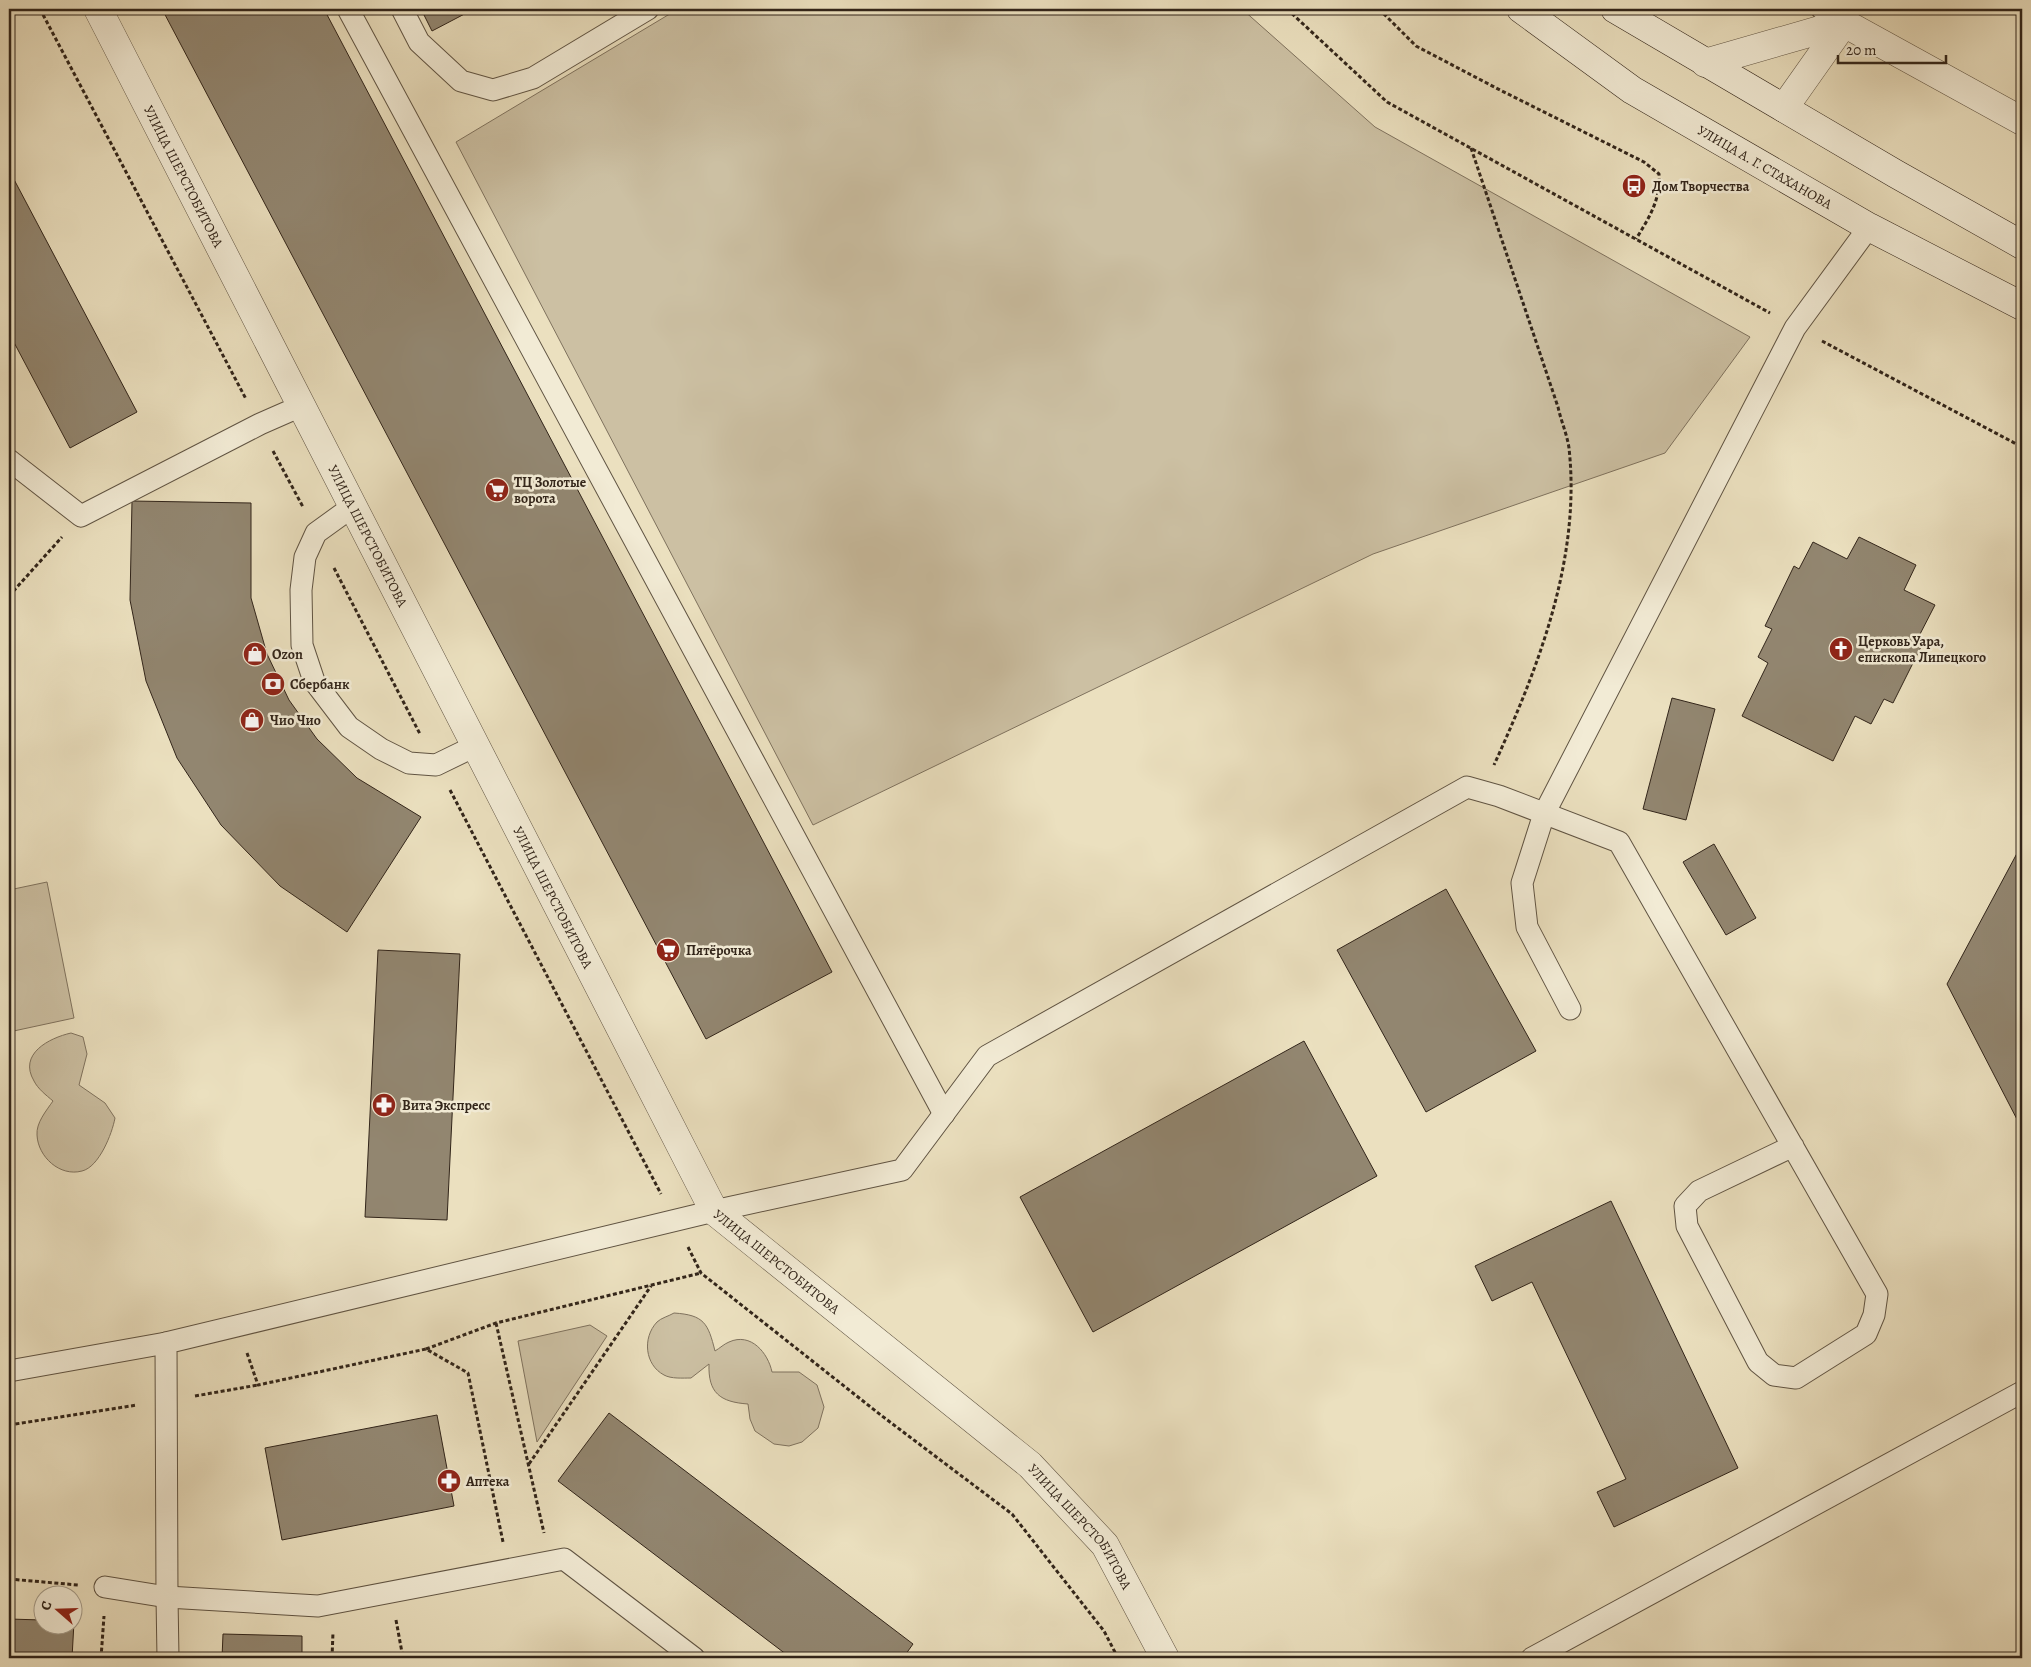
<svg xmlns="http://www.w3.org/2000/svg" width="2031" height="1667" font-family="Alegreya,serif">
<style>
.green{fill:#ccc0a3;stroke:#7f725e}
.building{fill:#928670;stroke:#32251a}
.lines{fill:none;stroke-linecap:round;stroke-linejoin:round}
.service-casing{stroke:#605443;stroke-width:23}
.minor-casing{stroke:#605443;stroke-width:29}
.secondary-casing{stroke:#32251a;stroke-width:29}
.path{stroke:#32251a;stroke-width:3;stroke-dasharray:4 2.5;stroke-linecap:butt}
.service{stroke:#f2ebd5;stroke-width:21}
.minor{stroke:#f2ebd5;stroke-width:28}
.secondary{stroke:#f2ebd5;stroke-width:28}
.labels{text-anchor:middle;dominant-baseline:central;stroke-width:5;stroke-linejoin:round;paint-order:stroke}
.street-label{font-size:14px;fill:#32251a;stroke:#f2ebd5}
.poi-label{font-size:14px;font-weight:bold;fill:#32251a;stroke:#f2ebd5;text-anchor:start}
</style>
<rect width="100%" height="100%" fill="#ebe0bf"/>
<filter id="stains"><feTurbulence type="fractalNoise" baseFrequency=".004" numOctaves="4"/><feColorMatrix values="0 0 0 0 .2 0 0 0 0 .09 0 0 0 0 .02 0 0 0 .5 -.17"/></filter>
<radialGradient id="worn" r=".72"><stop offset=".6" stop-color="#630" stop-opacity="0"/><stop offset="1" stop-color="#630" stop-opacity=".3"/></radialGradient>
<g class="green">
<polygon points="678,9 1242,9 1375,127 1750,337 1665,453 1373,554 813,825 456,142"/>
<polygon points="47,882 74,1018 9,1032 9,890"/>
<path d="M71,1033l12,4 4,17 -8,31 26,18 10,15c-3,16 -16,49 -33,53 -22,6 -44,-14 -45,-36 -1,-12 9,-24 16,-34 -7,-6 -15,-12 -19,-20 -16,-27 15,-43 37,-48z"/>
<path d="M674,1313c30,2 34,10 41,38 5,-3 9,-7 14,-9 22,-10 39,11 43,30h27l18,13 7,22 -6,21 -16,14 -13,4 -15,-2 -19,-13 -5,-12 -2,-15c-28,-2 -40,-11 -39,-40l-18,14c-8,0 -20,1 -27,-3 -19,-10 -22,-37 -7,-53 4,-4 12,-6 17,-9z"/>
<polygon points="590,1325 607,1336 537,1442 518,1341"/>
</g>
<g class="building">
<polygon points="162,9 324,9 832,972 706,1039"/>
<polygon points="421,9 474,9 432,31"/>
<polygon points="9,170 137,412 70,448 9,333"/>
<polygon points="132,501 251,503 251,598 267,654 289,700 317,739 357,778 421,817 347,932 280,886 221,825 177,758 146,681 130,600"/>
<polygon points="1859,537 1916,565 1904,590 1935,605 1918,638 1924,641 1893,703 1884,699 1871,724 1855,716 1833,761 1742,716 1768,663 1758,657 1772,629 1765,626 1794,566 1799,569 1813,542 1847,559"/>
<polygon points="1672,698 1715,709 1686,820 1643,809"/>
<polygon points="1714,844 1756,918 1726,935 1683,862"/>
<polygon points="2022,844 2022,1129 1947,984"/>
<polygon points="1446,889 1536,1051 1426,1112 1337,950"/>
<polygon points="378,950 460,954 447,1220 365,1217"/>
<polygon points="1304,1041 1377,1176 1093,1332 1020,1197"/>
<polygon points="1611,1201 1738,1468 1614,1527 1597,1492 1626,1479 1532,1282 1492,1301 1475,1266"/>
<polygon points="609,1413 913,1644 903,1658 791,1658 558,1481"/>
<polygon points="437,1415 454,1506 282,1540 265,1448"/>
<polygon points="9,1619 42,1620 42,1624 72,1624 74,1622 72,1658 9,1658"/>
<polygon points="223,1634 302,1636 302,1658 222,1658"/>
</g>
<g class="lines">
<g class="service-casing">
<g id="service">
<polyline points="348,9 944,1114"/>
<polyline points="402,9 419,42 461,81 493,90 533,78 648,9"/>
<polyline points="1822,9 1844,23 1849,9"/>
<polyline points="9,460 81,516 260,424 301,406"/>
<polyline points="352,507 316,533 305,557 301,590 302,645 314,681 349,727 381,749 409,763 436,765 475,746"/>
<polyline points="1570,1009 1527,927 1522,883 1544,814 1795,328 1869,227"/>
<polyline points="9,1371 166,1343"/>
<polyline points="105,1587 167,1597 318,1606 564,1559 694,1658"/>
<polyline points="168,1658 167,1597 166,1343 714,1211 902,1170 987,1056 1467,787 1499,796 1619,842 1877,1294 1874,1315 1866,1334 1796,1378 1774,1375 1758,1362 1687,1226 1685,1206 1699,1191 1793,1146"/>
<polyline points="1532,1658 2022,1392"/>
</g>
</g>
<g class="minor-casing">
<g id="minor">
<path id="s1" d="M98,9l616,1202 316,254 75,80 60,113"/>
<polyline points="1705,63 1844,23 2022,121"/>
<polyline points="1784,108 1844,23"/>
</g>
</g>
<g class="secondary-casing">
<g id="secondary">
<path id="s2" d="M1521,9l111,81 237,137 153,79"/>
<polyline points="1615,9 1896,174 2022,245"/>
</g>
</g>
<g class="path">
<polyline points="40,9 246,399"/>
<polyline points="1287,9 1387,102 1770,313"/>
<path d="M1379,9l37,37 84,44 144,72 15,12c2,25 -10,44 -23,65"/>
<path d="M1471,148l87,259c3,14 9,27 11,41 12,110 -30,218 -75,317"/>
<polyline points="1822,341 2022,447"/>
<polyline points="273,451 303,507"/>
<polyline points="334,568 420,734"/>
<polyline points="9,596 62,537"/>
<polyline points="450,790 661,1194"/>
<polyline points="688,1247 701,1273 882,1416 1012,1514 1104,1631 1118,1658"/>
<polyline points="496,1323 544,1533"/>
<polyline points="426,1349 496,1323 701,1273"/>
<polyline points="247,1353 258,1385 426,1349 468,1373 503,1542"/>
<polyline points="195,1396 258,1385"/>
<polyline points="9,1425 137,1405"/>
<polyline points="529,1464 651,1286"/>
<polyline points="9,1579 78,1585"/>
<polyline points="396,1620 403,1658"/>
<polyline points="101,1658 104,1616"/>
<polyline points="332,1658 333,1632"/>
</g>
<use href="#service" class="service"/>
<use href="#minor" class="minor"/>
<use href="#secondary" class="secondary"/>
</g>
<defs>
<g id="bus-disc" transform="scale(1.25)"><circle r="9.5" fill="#8f2418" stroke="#f2ebd5"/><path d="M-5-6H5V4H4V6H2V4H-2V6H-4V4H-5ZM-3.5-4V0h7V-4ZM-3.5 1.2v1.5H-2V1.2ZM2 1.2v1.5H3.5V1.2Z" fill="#fff"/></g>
<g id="supermarket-disc" transform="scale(1.25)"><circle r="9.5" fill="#8f2418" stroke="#f2ebd5"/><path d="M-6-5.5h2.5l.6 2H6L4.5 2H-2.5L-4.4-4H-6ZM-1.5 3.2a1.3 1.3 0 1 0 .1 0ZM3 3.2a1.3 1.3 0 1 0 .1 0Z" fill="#fff"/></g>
<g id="church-disc" transform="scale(1.25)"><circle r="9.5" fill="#8f2418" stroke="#f2ebd5"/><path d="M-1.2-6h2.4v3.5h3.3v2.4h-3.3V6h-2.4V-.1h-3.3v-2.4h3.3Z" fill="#fff"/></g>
<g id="shop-disc" transform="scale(1.25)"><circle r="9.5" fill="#8f2418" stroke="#f2ebd5"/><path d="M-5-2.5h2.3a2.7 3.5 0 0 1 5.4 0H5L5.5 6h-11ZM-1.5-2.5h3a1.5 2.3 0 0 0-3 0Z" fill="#fff"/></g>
<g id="bank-disc" transform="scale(1.25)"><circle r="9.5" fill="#8f2418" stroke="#f2ebd5"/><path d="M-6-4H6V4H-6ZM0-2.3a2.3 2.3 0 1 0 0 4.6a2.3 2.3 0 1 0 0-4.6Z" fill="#fff"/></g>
<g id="pharmacy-disc" transform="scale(1.25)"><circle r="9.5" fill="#8f2418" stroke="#f2ebd5"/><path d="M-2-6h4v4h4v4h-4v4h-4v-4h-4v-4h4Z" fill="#fff"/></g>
</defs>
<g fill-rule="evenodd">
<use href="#bus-disc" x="1634" y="186"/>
<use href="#supermarket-disc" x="497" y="490"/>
<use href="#church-disc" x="1841" y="649"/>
<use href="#shop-disc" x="255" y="654"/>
<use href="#bank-disc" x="273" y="684"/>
<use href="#shop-disc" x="252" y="720"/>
<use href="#supermarket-disc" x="668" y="950"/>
<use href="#pharmacy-disc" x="384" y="1105"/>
<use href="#pharmacy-disc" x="449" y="1481"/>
</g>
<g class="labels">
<g class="street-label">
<text stroke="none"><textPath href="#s2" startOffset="291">УЛИЦА А. Г. СТАХАНОВА</textPath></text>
<text stroke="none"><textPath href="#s1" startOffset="188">УЛИЦА ШЕРСТОБИТОВА</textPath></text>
<text stroke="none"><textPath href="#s1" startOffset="592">УЛИЦА ШЕРСТОБИТОВА</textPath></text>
<text stroke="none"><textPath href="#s1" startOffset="998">УЛИЦА ШЕРСТОБИТОВА</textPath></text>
<text stroke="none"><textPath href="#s1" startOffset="1431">УЛИЦА ШЕРСТОБИТОВА</textPath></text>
<text stroke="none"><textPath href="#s1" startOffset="1836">УЛИЦА ШЕРСТОБИТОВА</textPath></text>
</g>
<g class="poi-label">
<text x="1652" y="186">Дом Творчества</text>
<text x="514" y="482">ТЦ Золотые<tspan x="514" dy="16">ворота</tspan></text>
<text x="1858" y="641">Церковь Уара,<tspan x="1858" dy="16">епископа Липецкого</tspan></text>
<text x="272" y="654">Ozon</text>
<text x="290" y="684">Сбербанк</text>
<text x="270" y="720">Чио Чио</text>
<text x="686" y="950">Пятёрочка</text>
<text x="402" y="1105">Вита Экспресс</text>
<text x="466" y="1481">Аптека</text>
</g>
</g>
<rect width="2031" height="1667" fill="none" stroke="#ebe0bf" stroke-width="30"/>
<rect x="10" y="10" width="2011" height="1647" fill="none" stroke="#32251a" stroke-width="2.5"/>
<rect x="15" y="15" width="2001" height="1637" fill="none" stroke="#32251a"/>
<g transform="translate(58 1610) rotate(290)"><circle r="24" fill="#f2ebd5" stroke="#a59c8a"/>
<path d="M0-4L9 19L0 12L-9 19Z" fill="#8f2418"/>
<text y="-8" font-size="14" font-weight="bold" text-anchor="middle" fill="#32251a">С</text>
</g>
<path d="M1838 55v8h108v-8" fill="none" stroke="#32251a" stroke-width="2.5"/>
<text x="1846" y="55" font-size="15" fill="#32251a" stroke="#f2ebd5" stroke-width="4" paint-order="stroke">20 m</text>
<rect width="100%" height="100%" filter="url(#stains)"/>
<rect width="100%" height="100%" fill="url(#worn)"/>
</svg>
